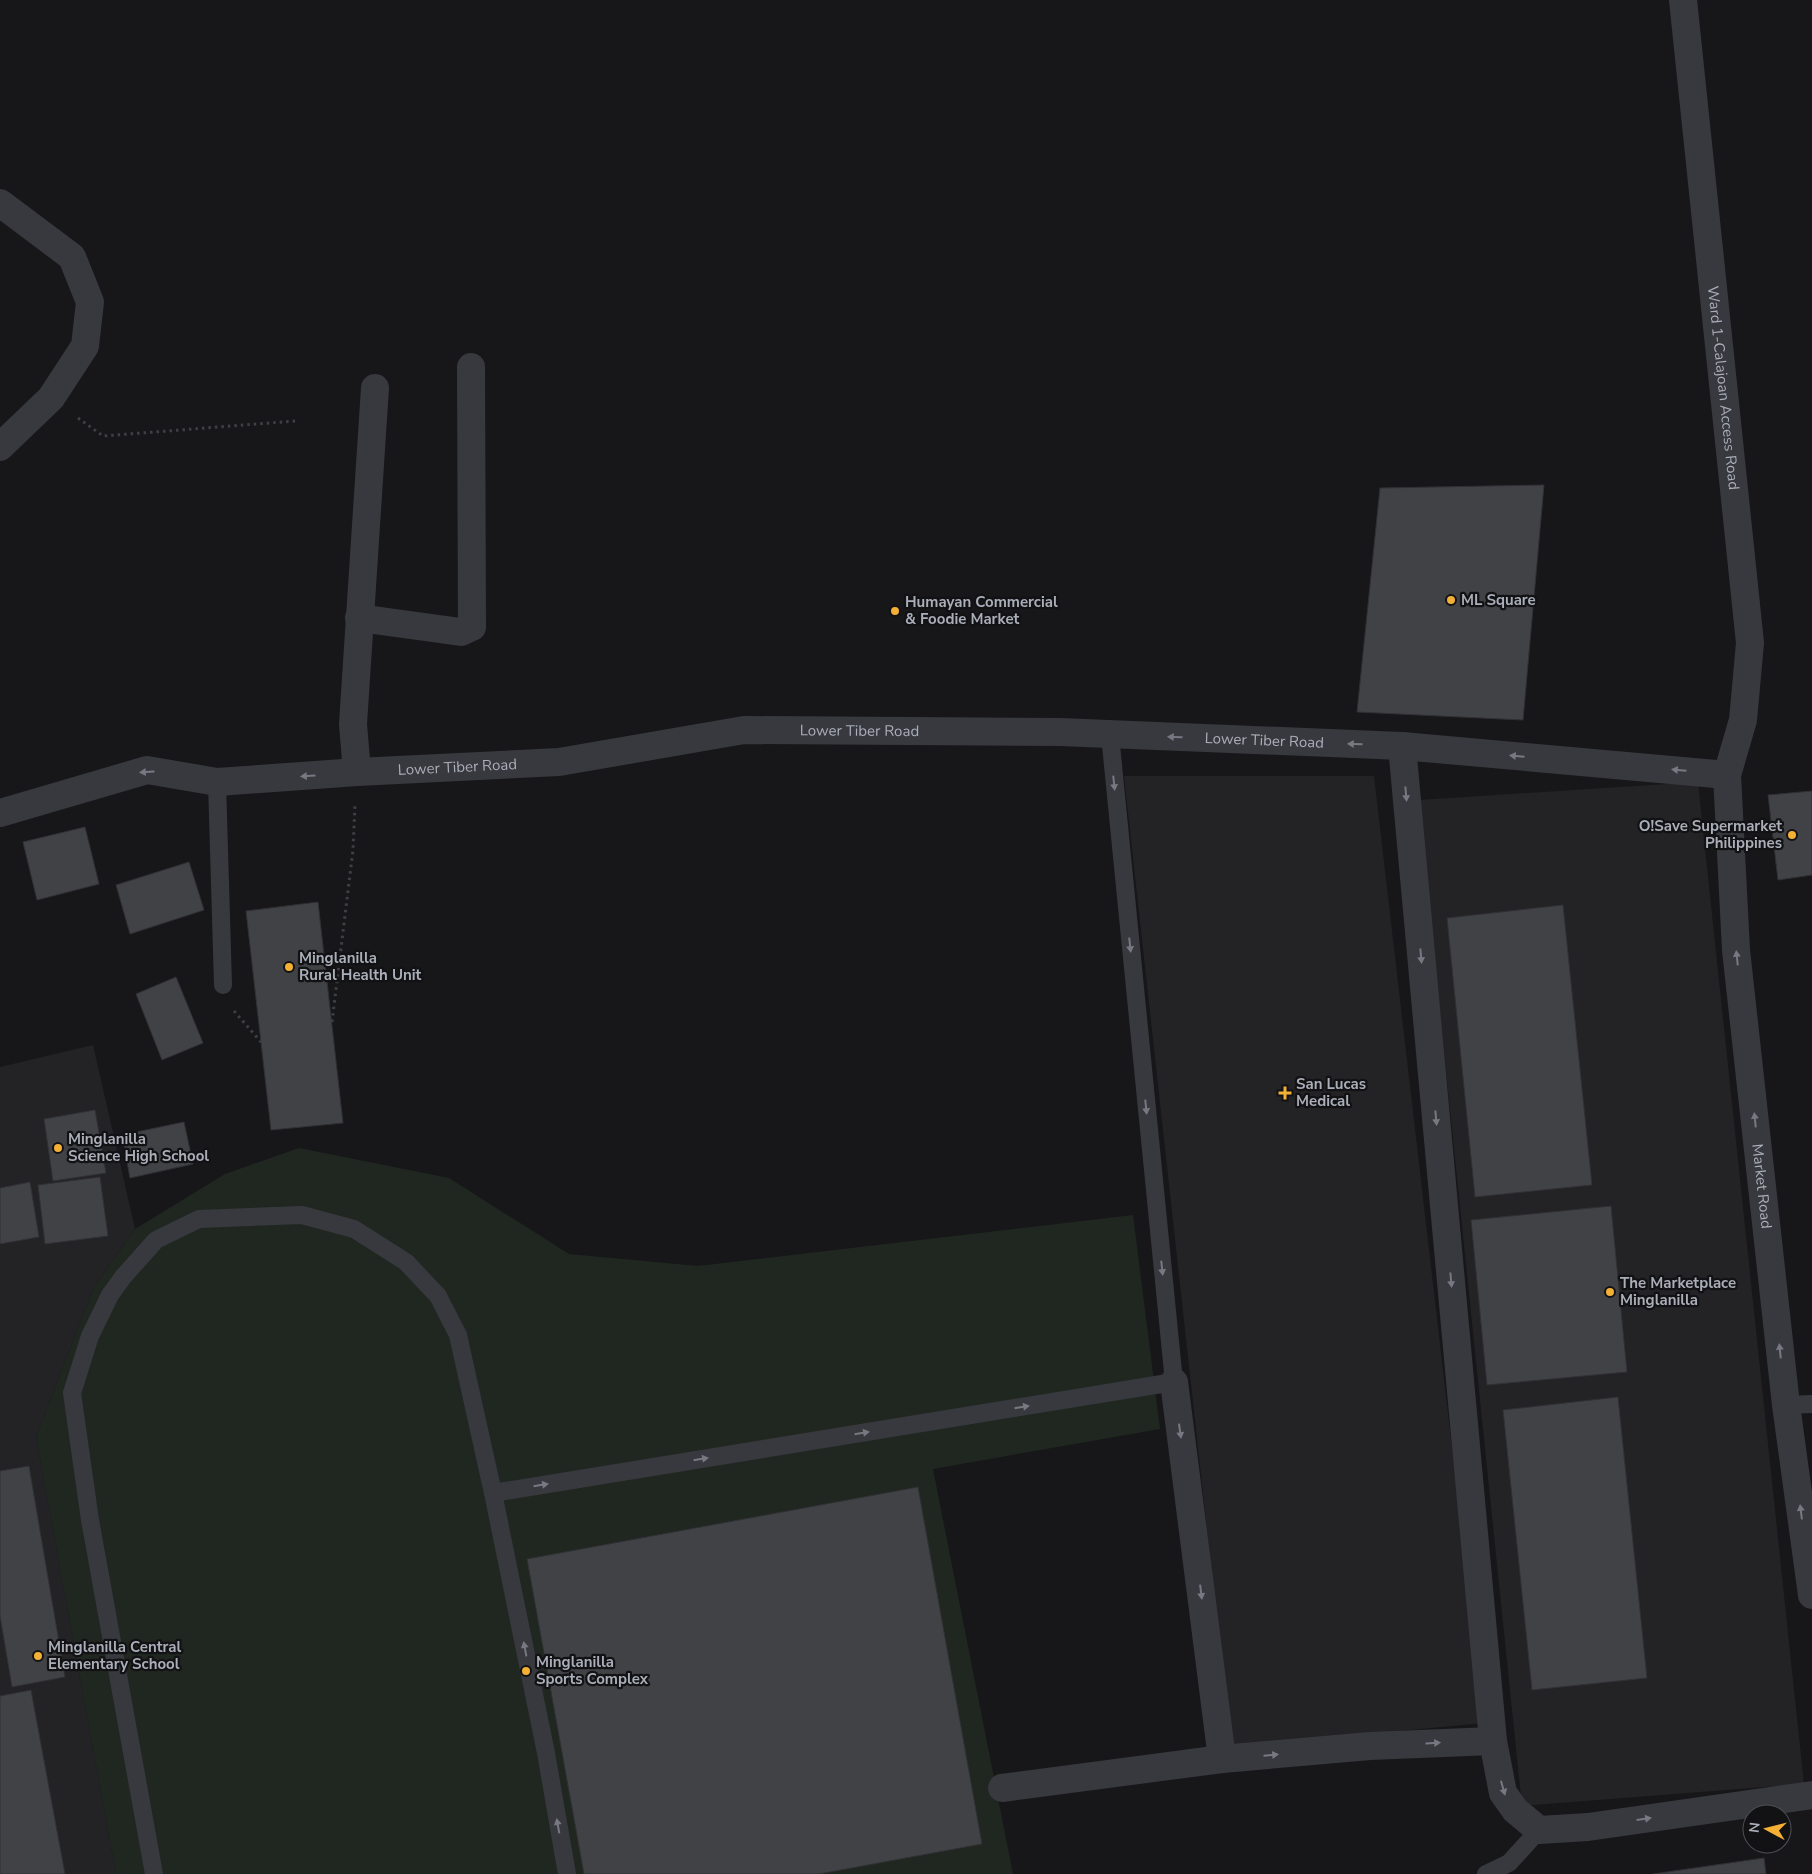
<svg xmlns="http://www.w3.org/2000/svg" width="1812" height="1874" font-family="'Nunito Sans',sans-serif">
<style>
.built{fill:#232326}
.green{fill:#1f2720}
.building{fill:#414246;stroke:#313135}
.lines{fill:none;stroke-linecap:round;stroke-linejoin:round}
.path{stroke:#3e4045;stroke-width:3;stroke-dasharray:2.5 4;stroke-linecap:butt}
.service{stroke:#38393e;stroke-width:18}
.minor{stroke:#38393e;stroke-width:28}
.oneway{fill:#767982}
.poi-dot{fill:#f4b034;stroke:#121214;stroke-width:2}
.labels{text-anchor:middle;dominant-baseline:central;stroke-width:4.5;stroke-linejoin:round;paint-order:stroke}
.street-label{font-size:15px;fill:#a9aeb9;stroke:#121214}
.poi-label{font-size:15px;font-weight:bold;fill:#a9aeb9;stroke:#121214;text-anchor:start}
</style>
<rect width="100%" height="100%" fill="#171719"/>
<g class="built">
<polygon points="1124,776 1374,776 1484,1723 1231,1747"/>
<polygon points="1698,782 1804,1784 1522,1806 1418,800"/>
<polygon points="93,1045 135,1229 94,1287 36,1437 116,1874 0,1874 0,1067"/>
</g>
<polygon class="green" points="299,1148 449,1178 569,1254 698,1266 1133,1215 1160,1429 933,1469 1013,1874 116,1874 36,1437 94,1287 135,1229 225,1174"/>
<g class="building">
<polygon points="1544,485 1523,720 1357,712 1380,488"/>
<polygon points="1812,791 1812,875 1778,880 1768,795"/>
<polygon points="85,827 99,884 37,900 23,842"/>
<polygon points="189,862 204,910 130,934 116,885"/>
<polygon points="318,902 343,1123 271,1130 246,911"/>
<polygon points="1563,905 1592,1185 1475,1197 1447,918"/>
<polygon points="176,977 203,1043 162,1060 136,994"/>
<polygon points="95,1110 106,1173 53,1181 44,1119"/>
<polygon points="184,1122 193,1164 130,1178 122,1135"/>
<polygon points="100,1177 108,1236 45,1244 38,1185"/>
<polygon points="30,1182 39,1237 0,1244 0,1188"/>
<polygon points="1611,1206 1627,1372 1487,1385 1471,1220"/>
<polygon points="1618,1397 1647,1678 1532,1690 1503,1410"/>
<polygon points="29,1466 65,1677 12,1687 0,1616 0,1471"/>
<polygon points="918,1487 982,1844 819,1874 584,1874 527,1559"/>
<polygon points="31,1690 65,1874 0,1874 0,1696"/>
<polygon points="1764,1858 1766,1874 1653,1874"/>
</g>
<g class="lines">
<g class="path">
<polyline points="78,418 103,436 296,421"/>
<polyline points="234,1011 261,1042"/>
<polyline points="332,1022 353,850 355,804"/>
</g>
<g class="service">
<polyline points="217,782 223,985"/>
<polyline points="1786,1405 1812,1404"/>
<polyline points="493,1493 1174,1382 1110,735"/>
<polyline points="154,1874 90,1520 72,1393 90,1336 110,1295 123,1277 156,1240 199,1219 302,1215 354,1229 406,1262 438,1296 458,1335 493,1493 546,1753 567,1874"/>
<polyline points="1486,1874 1509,1863 1539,1830"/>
</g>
<g class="minor">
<path id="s1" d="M1683,0l67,643 -7,77 -16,55 9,175 50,455 26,190"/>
<polyline points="0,203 72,257 90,302 85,346 51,398 0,447"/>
<polyline points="359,618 461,632 472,627 471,367"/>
<polyline points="1402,746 1493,1741 1503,1793 1515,1810 1539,1830 1588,1827 1812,1795"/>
<polyline points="357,772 353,724 375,388"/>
<path id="s2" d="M0,813l147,-43 70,12 140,-10 202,-10 185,-32 316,2 342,14 325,29"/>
<polyline points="1174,1382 1222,1759"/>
<polyline points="1002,1788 1222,1759 1370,1746 1493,1741"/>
</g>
</g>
<defs><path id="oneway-solid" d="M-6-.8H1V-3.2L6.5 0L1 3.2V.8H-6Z" transform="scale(1.25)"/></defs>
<g class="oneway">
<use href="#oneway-solid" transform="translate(1175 737) rotate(-178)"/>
<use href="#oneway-solid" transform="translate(1355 744) rotate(-178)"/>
<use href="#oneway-solid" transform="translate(1517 756) rotate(-175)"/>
<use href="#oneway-solid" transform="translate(1679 770) rotate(-175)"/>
<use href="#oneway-solid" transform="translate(147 772) rotate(176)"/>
<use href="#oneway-solid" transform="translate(308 776) rotate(176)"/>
<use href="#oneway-solid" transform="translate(1114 783) rotate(84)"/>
<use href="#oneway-solid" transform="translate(1406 794) rotate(85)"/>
<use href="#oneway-solid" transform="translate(1130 945) rotate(84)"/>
<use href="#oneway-solid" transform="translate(1421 956) rotate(85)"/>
<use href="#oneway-solid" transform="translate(1737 958) rotate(-96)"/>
<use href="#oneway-solid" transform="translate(1146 1107) rotate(84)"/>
<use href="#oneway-solid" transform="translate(1436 1118) rotate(85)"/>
<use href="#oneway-solid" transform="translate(1755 1120) rotate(-96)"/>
<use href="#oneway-solid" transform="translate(1162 1268) rotate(84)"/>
<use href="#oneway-solid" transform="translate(1451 1280) rotate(85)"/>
<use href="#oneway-solid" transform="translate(1780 1351) rotate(-96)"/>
<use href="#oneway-solid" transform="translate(1022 1407) rotate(-9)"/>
<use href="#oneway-solid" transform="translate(1180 1431) rotate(82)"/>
<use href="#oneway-solid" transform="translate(862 1433) rotate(-9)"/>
<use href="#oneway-solid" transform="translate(701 1459) rotate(-9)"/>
<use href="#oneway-solid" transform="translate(541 1485) rotate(-9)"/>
<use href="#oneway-solid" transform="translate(1801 1512) rotate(-97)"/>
<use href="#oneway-solid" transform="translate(1201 1592) rotate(83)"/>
<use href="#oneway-solid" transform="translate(525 1649) rotate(-101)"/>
<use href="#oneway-solid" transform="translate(1433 1743) rotate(-3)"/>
<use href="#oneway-solid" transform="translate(1271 1755) rotate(-5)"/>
<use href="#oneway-solid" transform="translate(1503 1788) rotate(74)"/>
<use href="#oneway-solid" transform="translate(1644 1819) rotate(-8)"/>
<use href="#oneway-solid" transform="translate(558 1826) rotate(-100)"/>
</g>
<g class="poi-dot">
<circle cx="1451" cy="600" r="5"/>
<circle cx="895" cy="611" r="5"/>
<circle cx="1792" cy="835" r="5"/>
<circle cx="289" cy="967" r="5"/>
<path d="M1282.5 1085.5h5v5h5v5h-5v5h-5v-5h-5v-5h5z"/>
<circle cx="58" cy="1148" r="5"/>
<circle cx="1610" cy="1292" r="5"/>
<circle cx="38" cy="1656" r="5"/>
<circle cx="526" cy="1671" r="5"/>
</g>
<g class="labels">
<g class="street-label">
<text stroke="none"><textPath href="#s1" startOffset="390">Ward 1-Calajoan Access Road</textPath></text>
<text stroke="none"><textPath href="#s2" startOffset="870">Lower Tiber Road</textPath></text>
<text stroke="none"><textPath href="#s2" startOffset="1275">Lower Tiber Road</textPath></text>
<text stroke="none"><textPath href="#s2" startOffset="465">Lower Tiber Road</textPath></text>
<text stroke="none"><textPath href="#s1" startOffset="1194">Market Road</textPath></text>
</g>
<g class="poi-label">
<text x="1461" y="600">ML Square</text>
<text x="905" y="602">Humayan Commercial<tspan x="905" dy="17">&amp; Foodie Market</tspan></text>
<text x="1782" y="826" text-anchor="end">O!Save Supermarket<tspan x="1782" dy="17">Philippines</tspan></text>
<text x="299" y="958">Minglanilla<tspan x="299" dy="17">Rural Health Unit</tspan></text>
<text x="1296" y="1084">San Lucas<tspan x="1296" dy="17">Medical</tspan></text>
<text x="68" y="1139">Minglanilla<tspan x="68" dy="17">Science High School</tspan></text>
<text x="1620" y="1283">The Marketplace<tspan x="1620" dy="17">Minglanilla</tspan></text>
<text x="48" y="1647">Minglanilla Central<tspan x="48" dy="17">Elementary School</tspan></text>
<text x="536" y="1662">Minglanilla<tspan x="536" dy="17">Sports Complex</tspan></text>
</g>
</g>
<g transform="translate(1767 1829) rotate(277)"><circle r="24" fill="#121214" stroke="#4e5056"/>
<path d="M0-4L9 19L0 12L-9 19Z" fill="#f4b034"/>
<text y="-8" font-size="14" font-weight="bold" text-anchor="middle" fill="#a9aeb9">N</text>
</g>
</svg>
